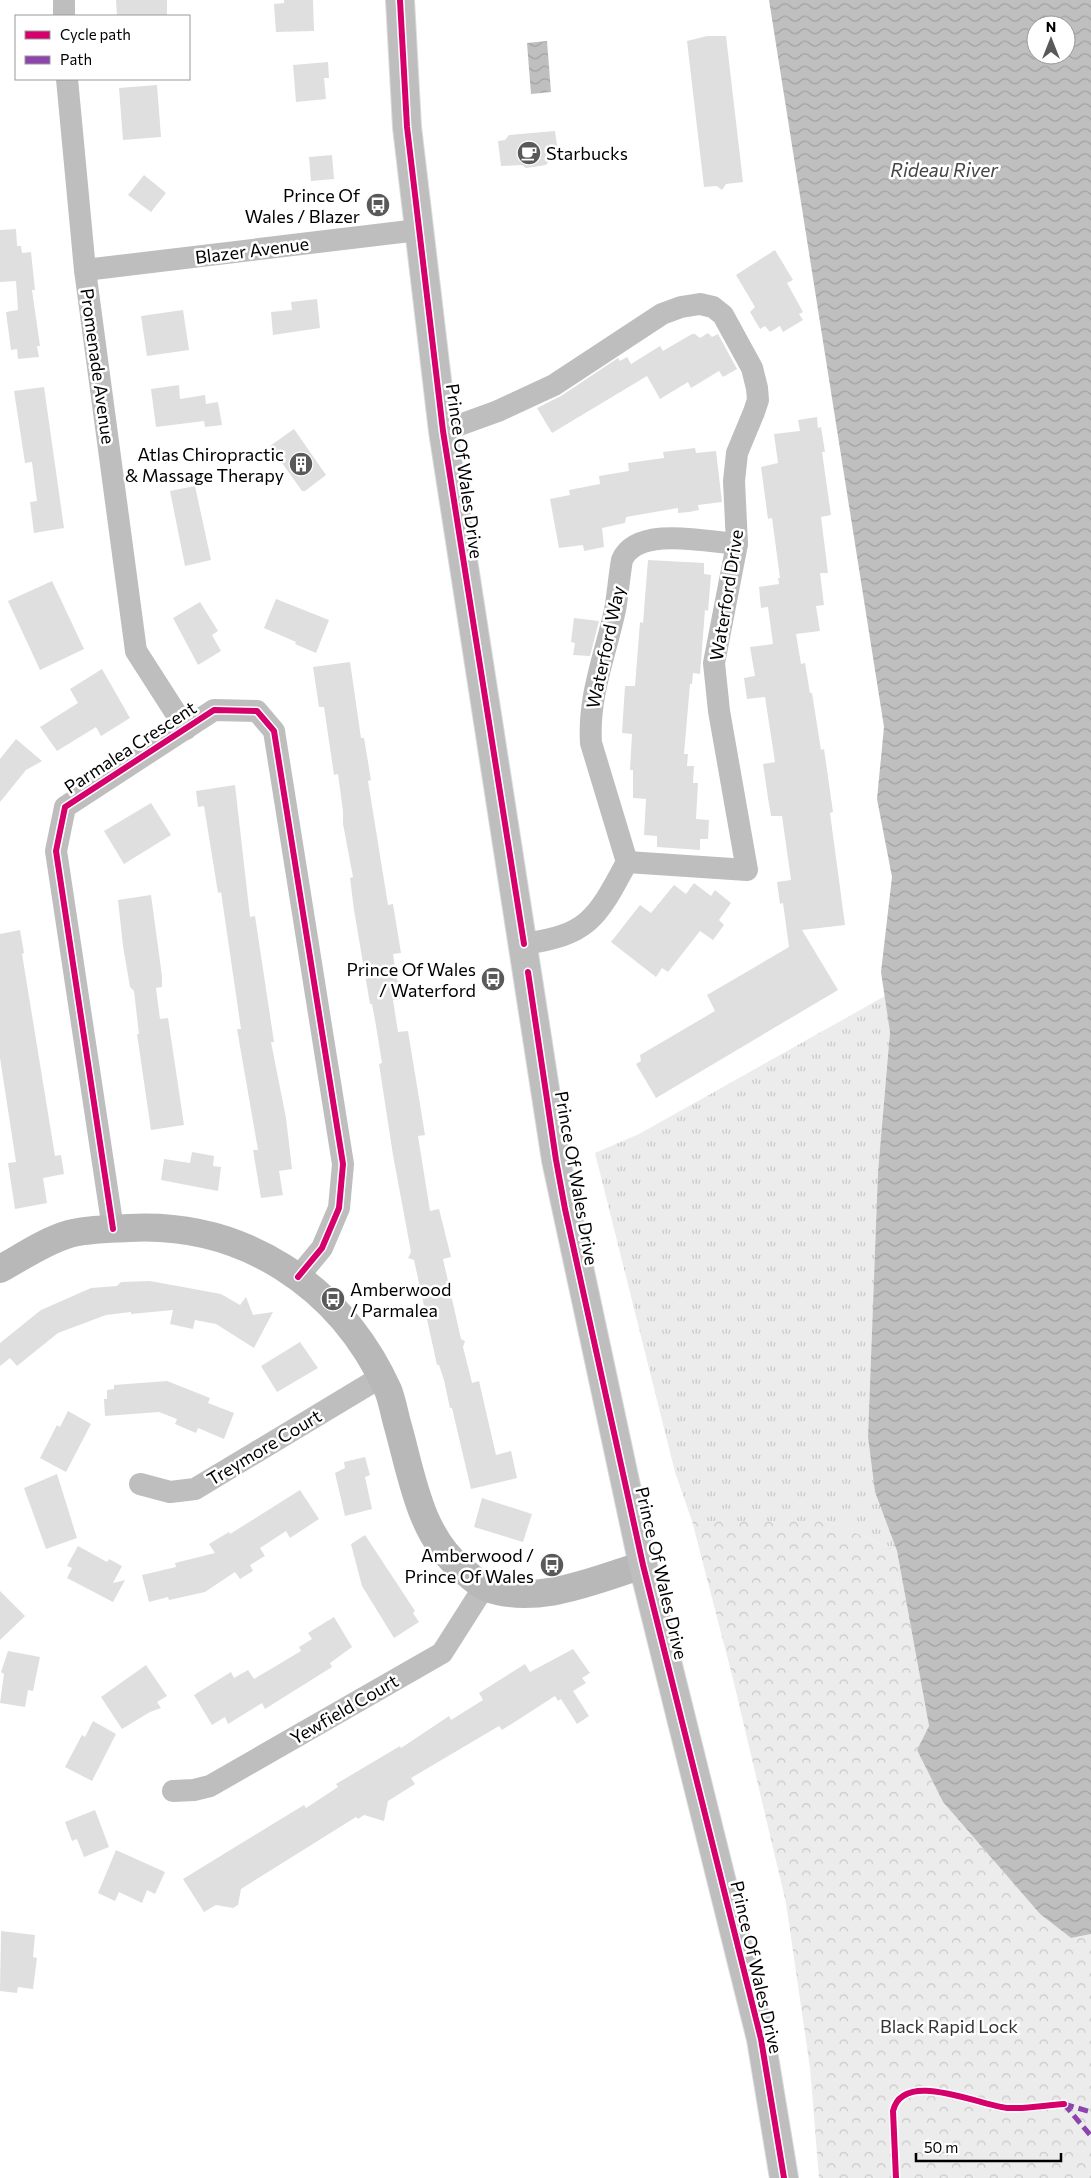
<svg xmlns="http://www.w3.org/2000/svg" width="1091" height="2178" font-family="Commissioner,sans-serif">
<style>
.grass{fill:url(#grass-tufts)}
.park{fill:url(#park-crowns)}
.water{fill:url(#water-waves);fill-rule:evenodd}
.building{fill:#dfdfdf}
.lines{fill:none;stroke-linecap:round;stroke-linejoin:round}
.primary-casing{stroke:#dbdbdb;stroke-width:30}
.street{stroke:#bebebe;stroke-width:22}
.secondary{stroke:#b8b8b8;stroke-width:28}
.primary{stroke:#bebebe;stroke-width:28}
.quiet{stroke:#8e44ad;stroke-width:5;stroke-dasharray:10 5;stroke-linecap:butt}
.cycleway-casing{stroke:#fff;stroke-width:9}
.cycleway{stroke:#d6006c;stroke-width:6}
.labels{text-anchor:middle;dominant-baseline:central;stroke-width:5;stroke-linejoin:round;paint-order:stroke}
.poi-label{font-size:18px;fill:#000;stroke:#fff;text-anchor:end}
.street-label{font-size:18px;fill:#000;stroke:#fff}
.park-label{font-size:18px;fill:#333;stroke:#fff}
.water-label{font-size:19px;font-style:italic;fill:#444;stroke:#fff}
</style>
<defs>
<pattern id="grass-tufts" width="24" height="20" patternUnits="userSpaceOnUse" patternTransform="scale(1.25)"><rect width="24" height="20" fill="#ececec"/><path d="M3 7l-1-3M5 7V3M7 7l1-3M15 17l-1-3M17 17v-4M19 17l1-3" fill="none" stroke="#c9c9c9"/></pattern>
<pattern id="park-crowns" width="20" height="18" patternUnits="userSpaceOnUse" patternTransform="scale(1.25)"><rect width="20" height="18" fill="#ececec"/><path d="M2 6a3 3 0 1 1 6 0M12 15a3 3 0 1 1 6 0" fill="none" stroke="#c9c9c9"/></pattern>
<pattern id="water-waves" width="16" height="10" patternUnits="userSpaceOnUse" patternTransform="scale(1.25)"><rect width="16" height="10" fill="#bfbfbf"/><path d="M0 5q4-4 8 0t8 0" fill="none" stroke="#a2a2a2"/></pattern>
</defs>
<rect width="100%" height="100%" fill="#fff"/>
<polygon class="grass" points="885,996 890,1032 878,1172 868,1437 875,1492 897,1551 828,1521 692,1521 675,1472 595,1153 639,1134"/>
<polygon class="park" points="692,1521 828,1521 897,1551 929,1726 917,1750 943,1802 1040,1914 1071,1938 1091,1934 1091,2178 819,2178 810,2068 786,1903 733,1679"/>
<g class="water">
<path d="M769,0h322v1934l-20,4 -31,-24 -97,-112 -26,-52 12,-24 -32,-175 -22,-59 -7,-55 10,-265 12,-140 -9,-60 11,-95 -15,-78 7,-72zM1036,25h30v30h-30z"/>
<polygon points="547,41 551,92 531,94 527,43"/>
</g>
<g class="building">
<polygon points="116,0 167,0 167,15 117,16"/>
<polygon points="284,0 313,0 314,31 276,32 274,4 284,3"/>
<polygon points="707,36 726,36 743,182 726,184 722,190 717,186 704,187 687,41"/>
<polygon points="328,62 329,78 324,78 326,99 296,102 293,65"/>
<polygon points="157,85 161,137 123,140 119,88"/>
<polygon points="555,131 559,160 549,161 546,165 526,168 522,165 501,166 498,141 505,140 509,135"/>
<polygon points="332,155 334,179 311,181 309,157"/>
<polygon points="144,175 166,193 151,212 128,195"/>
<polygon points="16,229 17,246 21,246 22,253 31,252 35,290 32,290 40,346 37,346 39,357 18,359 17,349 11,350 6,312 18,310 16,281 0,282 0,230"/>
<polygon points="775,250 793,280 787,283 803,312 799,314 803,320 783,332 780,326 770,332 765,326 760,329 750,312 755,307 736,275"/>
<polygon points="317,299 320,328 273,335 271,312 292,310 291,302"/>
<polygon points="183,310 189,350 147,356 141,316"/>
<polygon points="708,333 712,337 718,334 737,369 723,377 719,371 691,388 688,382 660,399 647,376 552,433 537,408 561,396 618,358 620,361 627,357 631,364 660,346 663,351 692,334 695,334 700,338"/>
<polygon points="179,385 180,399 205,395 206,404 218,402 222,425 205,427 204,421 156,427 151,389"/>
<polygon points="44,387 64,528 34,533 30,502 37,501 32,462 25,463 14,391"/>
<polygon points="817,417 818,428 821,427 825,452 822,452 831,515 821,517 828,573 820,573 824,605 816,606 820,631 796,634 801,664 805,663 810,693 812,693 821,750 824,749 833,812 830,813 845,925 802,930 838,990 656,1098 636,1064 641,1061 640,1055 715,1011 707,995 789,947 783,903 780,904 777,882 791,880 782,816 771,816 768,798 763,764 775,762 765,697 747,699 744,678 755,676 750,647 773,644 768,607 761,608 759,587 779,584 778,578 780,578 772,518 768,519 761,467 778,463 774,434 800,431 798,420"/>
<polygon points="294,429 326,475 305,491 302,491 270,446"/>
<polygon points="695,448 696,453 716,451 722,502 698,505 699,510 689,512 678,513 678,508 626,517 625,523 602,528 604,547 584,551 583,545 559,548 550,499 570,495 569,490 600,484 599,476 629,471 628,463 664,458 663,452"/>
<polygon points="195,486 211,560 185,566 170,491"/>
<polygon points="648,560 704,563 704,574 711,575 708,611 705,610 700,674 693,673 692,684 690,684 684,754 688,754 687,766 694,766 693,783 698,783 696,819 709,820 708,839 700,839 700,850 657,847 657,836 644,835 646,799 633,798 633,770 630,770 632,734 622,733 625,686 635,686 640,622 643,623"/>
<polygon points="52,581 84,649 40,670 8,601"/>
<polygon points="276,599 329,620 316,653 295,644 296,642 264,628"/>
<polygon points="200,602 218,631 212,635 221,651 198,665 173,618"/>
<polygon points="574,618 599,621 590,656 573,655 575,643 571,642"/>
<polygon points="350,662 361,738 364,738 371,780 368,781 388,905 393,904 401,953 393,954 397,980 403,983 398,988 400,999 393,1000 398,1032 408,1031 425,1135 418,1136 430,1211 439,1209 451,1257 443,1259 461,1339 465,1341 463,1347 472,1383 479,1381 496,1455 511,1451 517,1478 471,1489 452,1408 450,1408 444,1380 439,1365 437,1365 414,1260 408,1258 411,1252 393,1155 379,1064 382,1063 375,1020 372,1004 370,1004 354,910 350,878 353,877 343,824 343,811 338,774 334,775 324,707 319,707 313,667"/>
<polygon points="102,669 130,718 101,736 96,727 57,751 40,727 78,703 70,689"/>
<polygon points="16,739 42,761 26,770 0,802 0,759"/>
<polygon points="235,785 250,917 255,916 274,1042 271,1042 286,1118 292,1169 279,1171 283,1195 261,1198 253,1150 258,1150 237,1029 241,1029 221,892 218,893 204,806 198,807 196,791"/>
<polygon points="151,803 171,835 124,864 104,831"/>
<polygon points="694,883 711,896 715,890 731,903 719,920 724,925 713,940 700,931 668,972 662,968 656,977 611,942 640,905 651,913 674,885 686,894"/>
<polygon points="151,895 162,976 162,987 156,988 160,1019 168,1018 184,1125 151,1130 137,1034 139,1034 134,991 130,987 123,946 118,900"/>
<polygon points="20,930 24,953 22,954 55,1156 61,1155 64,1174 43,1178 47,1203 15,1209 8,1163 16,1162 0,1058 0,934"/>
<polygon points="192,1152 214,1156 213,1166 221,1167 218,1191 161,1180 164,1159 190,1163"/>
<polygon points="150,1281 221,1294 240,1305 246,1297 253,1315 273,1312 254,1348 216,1324 195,1320 193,1329 170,1324 173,1310 131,1314 131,1312 106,1315 58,1333 17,1366 10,1358 0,1366 0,1343 41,1310 91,1288 117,1286 121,1282"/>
<polygon points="300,1342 318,1368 277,1392 261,1366"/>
<polygon points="167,1381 210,1398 208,1403 234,1413 224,1439 198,1428 196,1433 175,1424 177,1419 159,1412 105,1416 104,1399 107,1399 107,1390 114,1389 114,1385"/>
<polygon points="68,1411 91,1424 66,1472 40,1458 57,1425 60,1427"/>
<polygon points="365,1457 370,1475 365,1477 372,1509 345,1516 335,1473 345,1468 344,1462"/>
<polygon points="57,1474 77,1538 46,1549 24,1488"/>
<polygon points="300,1490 319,1519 290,1538 286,1531 260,1548 265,1556 250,1565 253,1571 240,1579 235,1572 205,1592 169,1600 168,1597 149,1602 142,1575 176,1567 175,1563 215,1553 209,1544 229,1532 230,1534"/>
<polygon points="482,1498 532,1514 523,1542 474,1527"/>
<polygon points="365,1535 415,1611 413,1613 419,1622 394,1638 362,1586 351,1544"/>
<polygon points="78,1546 107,1562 109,1559 122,1566 113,1583 125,1580 113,1602 67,1578 72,1568 67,1566"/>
<polygon points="0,1591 25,1616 0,1640"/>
<polygon points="334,1617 352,1647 330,1663 332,1667 265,1709 262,1703 228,1724 225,1717 212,1725 194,1695 231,1672 234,1678 248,1670 254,1679 301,1651 299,1647 312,1639 308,1633"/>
<polygon points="573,1649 590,1673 582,1678 586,1683 573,1691 589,1716 577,1724 561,1699 558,1701 555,1696 502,1730 499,1726 411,1778 415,1784 388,1801 384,1821 364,1815 358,1819 356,1817 241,1889 238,1905 233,1908 216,1905 204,1912 183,1879 304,1805 306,1808 338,1787 336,1784 400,1746 401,1748 449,1716 451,1720 483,1700 479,1693 525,1664 530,1672"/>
<polygon points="8,1651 40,1657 33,1691 28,1690 25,1707 0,1703 4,1674 1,1672"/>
<polygon points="146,1665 167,1696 157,1702 161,1708 150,1712 122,1729 101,1697"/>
<polygon points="93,1721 116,1734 92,1781 65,1767 82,1735 85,1737"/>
<polygon points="95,1810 109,1847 84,1857 77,1839 72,1841 65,1822"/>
<polygon points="116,1850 165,1872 155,1894 147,1890 142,1903 119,1892 115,1901 98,1893"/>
<polygon points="1,1931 35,1935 33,1957 37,1958 33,1989 18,1987 17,1993 0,1991"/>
</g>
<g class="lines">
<g class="primary-casing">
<polyline id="primary" points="400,0 407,127 443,431 556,1160 643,1565 761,2039 784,2178"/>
</g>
<g class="street">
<polyline points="64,16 64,0"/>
<polyline points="67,79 85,270 136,651 186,729"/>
<polyline points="85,270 418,230"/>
<polyline points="443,431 498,411 554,385 662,314 681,307 700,304 713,307 723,315 752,368 757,388 758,400 754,412 737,453 734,481 737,544 714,663 719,711 747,870 627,862"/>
<path d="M524,944c65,-9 73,-26 103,-82l-36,-119c-3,-47 14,-87 24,-133 3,-16 4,-33 7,-50 15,-35 86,-18 115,-16"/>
<polyline points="113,1229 56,851 65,807 214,710 257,711 274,731 343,1164 339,1208 322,1248 298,1277"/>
<polyline points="140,1484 170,1492 195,1489 381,1377"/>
<polyline points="173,1791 194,1790 210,1786 442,1653 484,1587"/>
</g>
<path class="secondary" d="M0,1269c22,-12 45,-28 69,-35 18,-5 41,-5 60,-6 114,-6 211,57 259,162 4,10 6,22 9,33 15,52 22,113 67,148 6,5 14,13 21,16 50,20 110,-7 158,-22"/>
<use href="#primary" class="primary"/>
<g class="quiet">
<polyline points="1064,2104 1091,2136"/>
<polyline points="1064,2104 1091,2112"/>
</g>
<g class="cycleway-casing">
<g id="cycleway">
<polyline points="400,0 407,127 443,431 524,944"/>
<polyline points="528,972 556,1160 565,1209 643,1565 761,2039 784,2178"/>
<polyline points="113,1229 56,851 65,807 214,710 257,711 274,731 343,1164 339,1208 322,1248 298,1277"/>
<path d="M896,2178l-3,-67c10,-42 85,-6 114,-3 18,1 39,-3 57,-4"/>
</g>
</g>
<use href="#cycleway" class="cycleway"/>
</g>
<defs>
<g id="cafe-disc" transform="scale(1.25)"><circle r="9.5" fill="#595959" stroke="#fff"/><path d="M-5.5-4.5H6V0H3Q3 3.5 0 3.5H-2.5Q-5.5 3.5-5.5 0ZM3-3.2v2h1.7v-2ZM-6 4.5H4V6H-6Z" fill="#fff"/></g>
<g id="bus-disc" transform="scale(1.25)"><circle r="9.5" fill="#595959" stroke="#fff"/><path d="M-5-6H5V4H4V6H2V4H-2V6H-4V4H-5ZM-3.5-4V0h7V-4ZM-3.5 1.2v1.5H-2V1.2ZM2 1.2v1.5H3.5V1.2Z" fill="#fff"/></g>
<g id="building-disc" transform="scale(1.25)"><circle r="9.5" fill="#595959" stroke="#fff"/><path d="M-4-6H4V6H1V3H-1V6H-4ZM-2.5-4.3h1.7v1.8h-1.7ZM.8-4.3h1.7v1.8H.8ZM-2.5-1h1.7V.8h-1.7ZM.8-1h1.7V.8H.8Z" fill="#fff"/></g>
</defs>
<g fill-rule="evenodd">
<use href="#cafe-disc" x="529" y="153"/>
<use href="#bus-disc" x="378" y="205"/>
<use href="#building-disc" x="301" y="464"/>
<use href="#bus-disc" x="493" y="979"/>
<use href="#bus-disc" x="333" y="1299"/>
<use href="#bus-disc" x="552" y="1565"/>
</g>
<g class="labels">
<g class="poi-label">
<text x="546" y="153" text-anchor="start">Starbucks</text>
<text x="360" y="195">Prince Of<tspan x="360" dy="21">Wales / Blazer</tspan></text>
<text x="284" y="454">Atlas Chiropractic<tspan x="284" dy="21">&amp; Massage Therapy</tspan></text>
<text x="476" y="969">Prince Of Wales<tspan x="476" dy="21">/ Waterford</tspan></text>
<text x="350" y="1289" text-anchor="start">Amberwood<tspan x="350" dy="21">/ Parmalea</tspan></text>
<text x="534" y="1555">Amberwood /<tspan x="534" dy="21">Prince Of Wales</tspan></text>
</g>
<g class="street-label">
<text transform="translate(252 250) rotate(-7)">Blazer Avenue</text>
<text transform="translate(98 366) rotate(82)">Promenade Avenue</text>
<text transform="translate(465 471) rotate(82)">Prince Of Wales Drive</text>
<text transform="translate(726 595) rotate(-81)">Waterford Drive</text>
<text transform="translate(605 647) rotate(-78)">Waterford Way</text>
<text transform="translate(130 747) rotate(-33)">Parmalea Crescent</text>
<text transform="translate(577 1178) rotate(80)">Prince Of Wales Drive</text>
<text transform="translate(264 1447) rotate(-31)">Treymore Court</text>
<text transform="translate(662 1573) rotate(77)">Prince Of Wales Drive</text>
<text transform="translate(344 1709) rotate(-30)">Yewfield Court</text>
<text transform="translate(757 1967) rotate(77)">Prince Of Wales Drive</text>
</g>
<g class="park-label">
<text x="949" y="2026">Black Rapid Lock</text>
</g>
<g class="water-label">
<text x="944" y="169">Rideau River</text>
</g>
</g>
<rect x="15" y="15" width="175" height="65" fill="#ffffff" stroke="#999999"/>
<rect x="25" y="31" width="25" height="8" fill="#d6006c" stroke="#999999"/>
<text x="60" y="40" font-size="15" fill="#000000">Cycle path</text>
<rect x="25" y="56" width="25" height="8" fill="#8e44ad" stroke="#999999"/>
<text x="60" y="65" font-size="15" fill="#000000">Path</text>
<g transform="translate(1051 40)"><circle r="24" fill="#ffffff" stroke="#999999"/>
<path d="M0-4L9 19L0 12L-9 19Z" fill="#595959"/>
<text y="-8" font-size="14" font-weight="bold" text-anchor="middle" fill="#000000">N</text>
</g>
<path d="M916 2153v8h145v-8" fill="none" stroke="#000000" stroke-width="2.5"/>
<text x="924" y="2153" font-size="15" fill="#000000" stroke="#ffffff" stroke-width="4" paint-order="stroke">50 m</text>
</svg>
